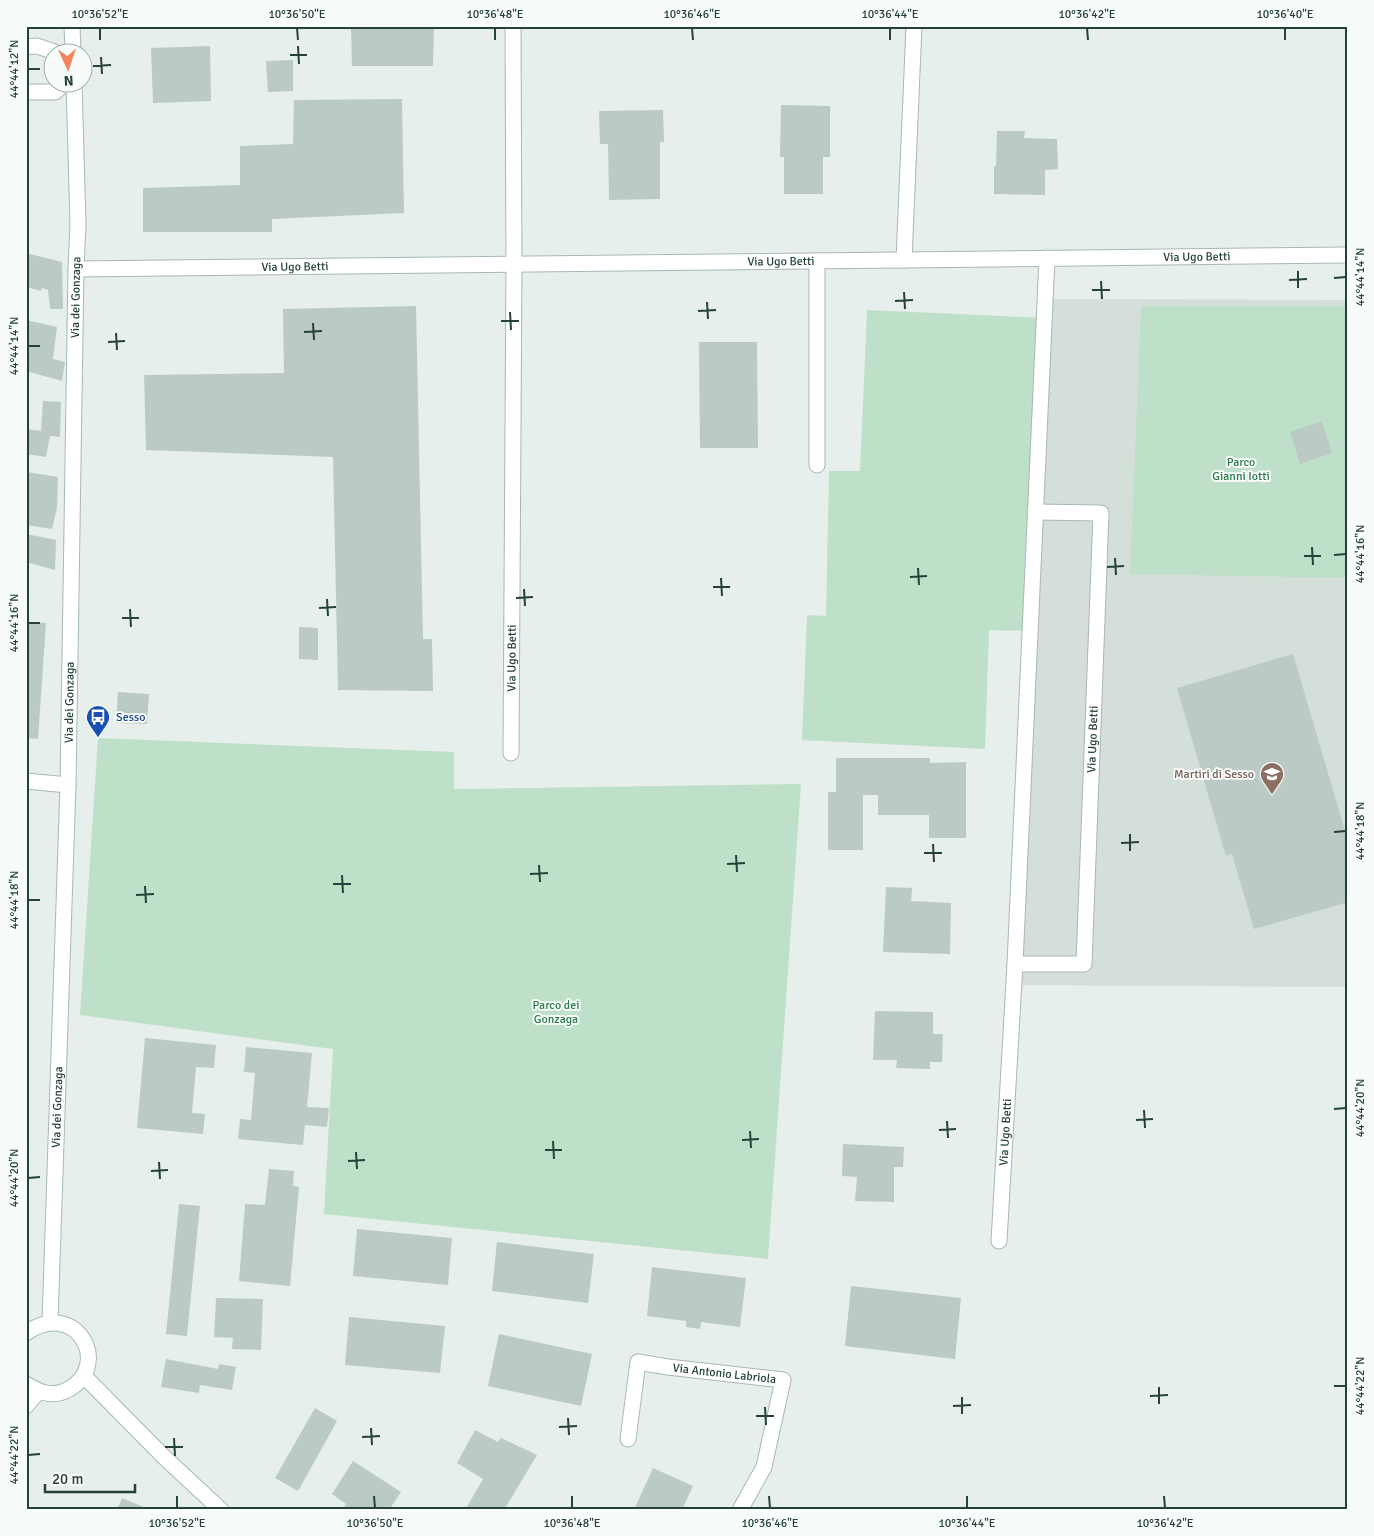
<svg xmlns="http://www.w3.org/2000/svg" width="1374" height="1536" font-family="Signika,sans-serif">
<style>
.built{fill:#d4dfda}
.green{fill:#bfe0c8}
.building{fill:#bbcac4}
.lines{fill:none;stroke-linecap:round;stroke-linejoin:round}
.lane-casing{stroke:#a8b8b2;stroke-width:17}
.street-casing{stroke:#a8b8b2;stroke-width:17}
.secondary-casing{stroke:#a4bbb3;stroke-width:17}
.lane{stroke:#fff;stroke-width:15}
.street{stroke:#fff;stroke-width:15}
.secondary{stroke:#fff;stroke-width:15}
.ticks{fill:none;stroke:#24423a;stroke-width:2}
.labels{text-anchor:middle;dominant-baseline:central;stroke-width:4;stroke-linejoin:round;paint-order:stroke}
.street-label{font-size:12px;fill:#24423a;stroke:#f7fbf9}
.park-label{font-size:12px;fill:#2d7a4b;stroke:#f7fbf9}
.transit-label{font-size:12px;fill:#164399;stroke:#f7fbf9;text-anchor:start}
.education-label{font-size:12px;fill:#785e54;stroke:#f7fbf9;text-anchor:end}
.neatline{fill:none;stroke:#24423a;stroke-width:2}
.ticks-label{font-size:12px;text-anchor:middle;fill:#24423a}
</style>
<rect width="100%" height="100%" fill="#e6efeb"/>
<polygon class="built" points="1046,299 1348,300 1348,987 1014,985"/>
<g class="green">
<polygon points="1141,306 1348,306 1348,578 1130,574"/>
<polygon points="867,310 1044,318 1030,631 989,630 985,749 802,740 807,615 826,616 829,471 860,471"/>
<polygon points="98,738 454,752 454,789 801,784 768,1259 324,1214 333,1049 80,1015"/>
</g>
<g class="building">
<polygon points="351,26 434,27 433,66 352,66"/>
<polygon points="210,46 211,101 153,103 151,48"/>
<polygon points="293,60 293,91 268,92 266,61"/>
<polygon points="402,99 404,213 272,219 272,232 143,232 143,188 240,185 240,146 293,144 294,100"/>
<polygon points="781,105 830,106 830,157 823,157 823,194 784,194 784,157 780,157"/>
<polygon points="663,110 664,142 660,142 660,199 609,200 608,144 600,144 599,111"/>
<polygon points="997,131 1025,131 1024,138 1057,139 1058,169 1045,170 1045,195 994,194 994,166 996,166"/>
<polygon points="26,253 62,262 63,309 50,309 48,290 42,288 41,291 26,287"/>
<polygon points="416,306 423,639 432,639 433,691 338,690 333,457 146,450 144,375 284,373 283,309"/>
<polygon points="26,320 57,327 53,359 65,362 62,381 26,371"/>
<polygon points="699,342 757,342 758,448 700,448"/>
<polygon points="43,401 61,402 60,437 50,436 46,457 26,454 26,429 41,431"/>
<polygon points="1322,421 1332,453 1300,464 1290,432"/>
<polygon points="27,472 58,477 57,508 52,529 26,525"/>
<polygon points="26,534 56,540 55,570 26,562"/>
<polygon points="26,622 46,623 38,739 26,738"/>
<polygon points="299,627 318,628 318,660 299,659"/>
<polygon points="1293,654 1348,841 1348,902 1254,929 1232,854 1226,856 1177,688"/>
<polygon points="118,692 149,694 147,724 116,723"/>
<polygon points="836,758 930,758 930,763 966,762 966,838 929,838 929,815 878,815 878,795 863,795 863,850 828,850 828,792 836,792"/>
<polygon points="886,887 912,888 911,901 951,903 950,954 883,952"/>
<polygon points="875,1011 933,1012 933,1034 943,1034 942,1062 930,1062 930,1069 896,1068 897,1060 873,1060"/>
<polygon points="145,1038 216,1045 214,1068 196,1067 192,1113 205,1114 203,1134 137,1128"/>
<polygon points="246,1047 312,1053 307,1107 329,1108 327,1127 305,1125 303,1145 238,1139 240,1119 251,1120 255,1073 244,1072"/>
<polygon points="843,1144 904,1147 903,1167 894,1167 894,1202 855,1201 857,1177 842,1176"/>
<polygon points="269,1169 294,1171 293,1186 299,1187 290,1286 239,1281 245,1204 265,1205"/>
<polygon points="179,1204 200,1206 187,1336 166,1334"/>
<polygon points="357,1229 452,1238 448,1285 353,1276"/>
<polygon points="497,1242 594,1254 588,1303 492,1291"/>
<polygon points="652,1267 746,1278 740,1327 701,1322 700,1329 686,1327 686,1321 647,1316"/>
<polygon points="851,1286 961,1298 955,1359 845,1346"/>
<polygon points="216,1298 263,1299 261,1350 232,1349 233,1338 214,1337"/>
<polygon points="349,1317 445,1326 440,1373 345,1365"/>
<polygon points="499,1334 592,1354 581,1406 488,1386"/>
<polygon points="166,1359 218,1369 219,1364 236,1367 232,1390 200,1385 199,1393 161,1387"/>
<polygon points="315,1408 337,1421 298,1491 275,1478"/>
<polygon points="475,1430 498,1442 501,1438 537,1455 504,1510 465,1510 483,1479 457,1463"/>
<polygon points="353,1461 401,1492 389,1510 342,1510 346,1504 332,1494"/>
<polygon points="653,1468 693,1486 682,1510 634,1510"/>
<polygon points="122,1498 151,1510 117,1510"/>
</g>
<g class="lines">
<g class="lane-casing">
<polyline id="lane" points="817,465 817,261"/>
</g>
<g class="street-casing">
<g id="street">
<polyline points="26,47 37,46 55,52"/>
<polyline points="26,92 55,92 66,82"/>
<polyline points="904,260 914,26"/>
<path id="s1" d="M76,269l1272,-14"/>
<path id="s2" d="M511,753l3,-489 -1,-238"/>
<polyline points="26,781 68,785"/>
<path id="s3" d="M1015,964h69l17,-451 -66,-1"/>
<path id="s4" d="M999,1241l16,-277 32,-706"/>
<path id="s5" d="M628,1439l10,-77 30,5 115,13 -19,87 -24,43"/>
</g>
</g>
<g class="secondary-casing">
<g id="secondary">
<polyline points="72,26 73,52"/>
<path id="s6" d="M50,1322l18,-537 8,-516 2,-44 -4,-143"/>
<path d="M26,1333c49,-35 87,31 43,56 -15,9 -29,4 -43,-5"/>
<polyline points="84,1376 165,1458 221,1510"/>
<polyline points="26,1406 38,1392"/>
</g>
</g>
<use href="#lane" class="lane"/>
<use href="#street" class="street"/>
<use href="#secondary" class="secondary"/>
</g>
<path class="ticks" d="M100,28v12M297,28l1,12M495,28v12M692,28l1,12M890,28v12M1087,28l1,12M1285,28v12M298,46l1,18M290,55h17M101,57l1,17M93,66l18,-1M28,69h12M1298,271v17M1334,278l12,-1M1289,280l18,-1M1101,281l1,18M1092,290h18M904,292l1,17M895,301l18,-1M707,302l1,17M698,311l18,-1M510,312l1,18M501,321h18M313,323l1,17M304,332l18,-1M116,333l1,17M108,342l17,-1M28,346h12M1312,547l1,18M1334,555l12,-1M1304,556h17M1115,558l1,17M1107,567l17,-1M918,568l1,17M910,577l17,-1M721,578l1,18M713,587h17M524,589l1,17M516,598l17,-1M327,599l1,17M319,608l17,-1M130,609l1,18M122,618h17M28,623h12M1334,832l12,-1M1130,834v17M1121,843l18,-1M933,844l1,18M924,853h18M736,855l1,17M727,864l18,-1M539,865l1,17M530,874l18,-1M342,875l1,18M333,884h18M145,886l1,17M136,895l18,-1M28,900h12M1334,1109l12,-1M1144,1110l1,18M1136,1120l17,-1M947,1121l1,17M939,1130l17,-1M750,1131l1,17M742,1140l17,-1M553,1141l1,18M545,1150h17M356,1152l1,17M348,1161l17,-1M159,1162l1,17M151,1171l17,-1M28,1178l12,-1M1334,1386h12M1159,1387v17M1150,1396l18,-1M962,1397v17M953,1406l18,-1M765,1407l1,18M756,1416h18M568,1418l1,17M559,1427l18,-1M371,1428l1,17M362,1437l18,-1M174,1438l1,18M165,1447h18M28,1455l12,-1M177,1496v12M374,1496l1,12M572,1496v12M769,1496l1,12M967,1496v12M1164,1496l1,12"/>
<defs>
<g id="bus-pin" transform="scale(1.25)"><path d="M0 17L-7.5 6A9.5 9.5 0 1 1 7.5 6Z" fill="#1a4fb4" stroke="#f7fbf9"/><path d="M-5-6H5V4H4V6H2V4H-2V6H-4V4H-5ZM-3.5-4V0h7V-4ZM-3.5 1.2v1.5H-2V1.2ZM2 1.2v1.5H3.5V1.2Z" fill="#fff"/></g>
<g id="school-pin" transform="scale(1.25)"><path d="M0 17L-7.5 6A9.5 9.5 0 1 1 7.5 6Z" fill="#8d6e63" stroke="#f7fbf9"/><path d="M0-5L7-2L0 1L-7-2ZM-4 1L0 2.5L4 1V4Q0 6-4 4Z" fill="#fff"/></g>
</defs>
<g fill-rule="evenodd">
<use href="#bus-pin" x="98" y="717"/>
<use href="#school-pin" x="1272" y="774"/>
</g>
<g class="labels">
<g class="street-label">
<text stroke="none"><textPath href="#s1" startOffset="1121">Via Ugo Betti</textPath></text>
<text stroke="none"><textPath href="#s1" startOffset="705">Via Ugo Betti</textPath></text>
<text stroke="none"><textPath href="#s1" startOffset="219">Via Ugo Betti</textPath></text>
<text stroke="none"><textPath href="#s6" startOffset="1025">Via dei Gonzaga</textPath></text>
<text stroke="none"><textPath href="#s2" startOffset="95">Via Ugo Betti</textPath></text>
<text stroke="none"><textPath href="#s6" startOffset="620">Via dei Gonzaga</textPath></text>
<text stroke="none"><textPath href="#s3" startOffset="294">Via Ugo Betti</textPath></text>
<text stroke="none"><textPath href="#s6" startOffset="215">Via dei Gonzaga</textPath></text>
<text stroke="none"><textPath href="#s4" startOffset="109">Via Ugo Betti</textPath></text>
<text stroke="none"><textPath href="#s5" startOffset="165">Via Antonio Labriola</textPath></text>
</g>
<g class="park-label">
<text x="1241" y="462">Parco<tspan x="1241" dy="14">Gianni Iotti</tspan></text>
<text x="556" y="1005">Parco dei<tspan x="556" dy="14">Gonzaga</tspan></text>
</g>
<g class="transit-label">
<text x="116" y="717">Sesso</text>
</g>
<g class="education-label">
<text x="1254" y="774">Martiri di Sesso</text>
</g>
</g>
<rect width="1374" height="1536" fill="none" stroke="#f7fbf9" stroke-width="55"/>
<g transform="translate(68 68) rotate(177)"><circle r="24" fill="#f7fbf9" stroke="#a3b1ad"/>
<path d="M0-4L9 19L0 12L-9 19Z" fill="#f4845f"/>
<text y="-8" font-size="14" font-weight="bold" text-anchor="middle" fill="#24423a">N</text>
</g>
<path d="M45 1484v8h90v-8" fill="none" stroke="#24423a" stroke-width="2.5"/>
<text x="52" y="1484" font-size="15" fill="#24423a" stroke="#f7fbf9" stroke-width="4" paint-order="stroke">20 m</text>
<rect x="28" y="28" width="1318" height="1480" class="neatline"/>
<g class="ticks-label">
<text x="100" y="18">10°36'52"E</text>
<text x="297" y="18">10°36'50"E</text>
<text x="495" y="18">10°36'48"E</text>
<text x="692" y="18">10°36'46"E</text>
<text x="890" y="18">10°36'44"E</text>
<text x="1087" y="18">10°36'42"E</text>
<text x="1285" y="18">10°36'40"E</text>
<text transform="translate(14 69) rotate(-90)" y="4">44°44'12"N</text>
<text transform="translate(1360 277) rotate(-90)" y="4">44°44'14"N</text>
<text transform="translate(14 346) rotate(-90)" y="4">44°44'14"N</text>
<text transform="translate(1360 554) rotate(-90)" y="4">44°44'16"N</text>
<text transform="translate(14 623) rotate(-90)" y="4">44°44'16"N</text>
<text transform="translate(1360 831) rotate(-90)" y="4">44°44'18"N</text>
<text transform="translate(14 900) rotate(-90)" y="4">44°44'18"N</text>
<text transform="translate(1360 1108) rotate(-90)" y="4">44°44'20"N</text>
<text transform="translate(14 1178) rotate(-90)" y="4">44°44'20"N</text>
<text transform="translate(1360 1386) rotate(-90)" y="4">44°44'22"N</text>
<text transform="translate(14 1455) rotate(-90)" y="4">44°44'22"N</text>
<text x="177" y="1527">10°36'52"E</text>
<text x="375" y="1527">10°36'50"E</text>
<text x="572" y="1527">10°36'48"E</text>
<text x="770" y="1527">10°36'46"E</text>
<text x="967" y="1527">10°36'44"E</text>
<text x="1165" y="1527">10°36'42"E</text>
</g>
</svg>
